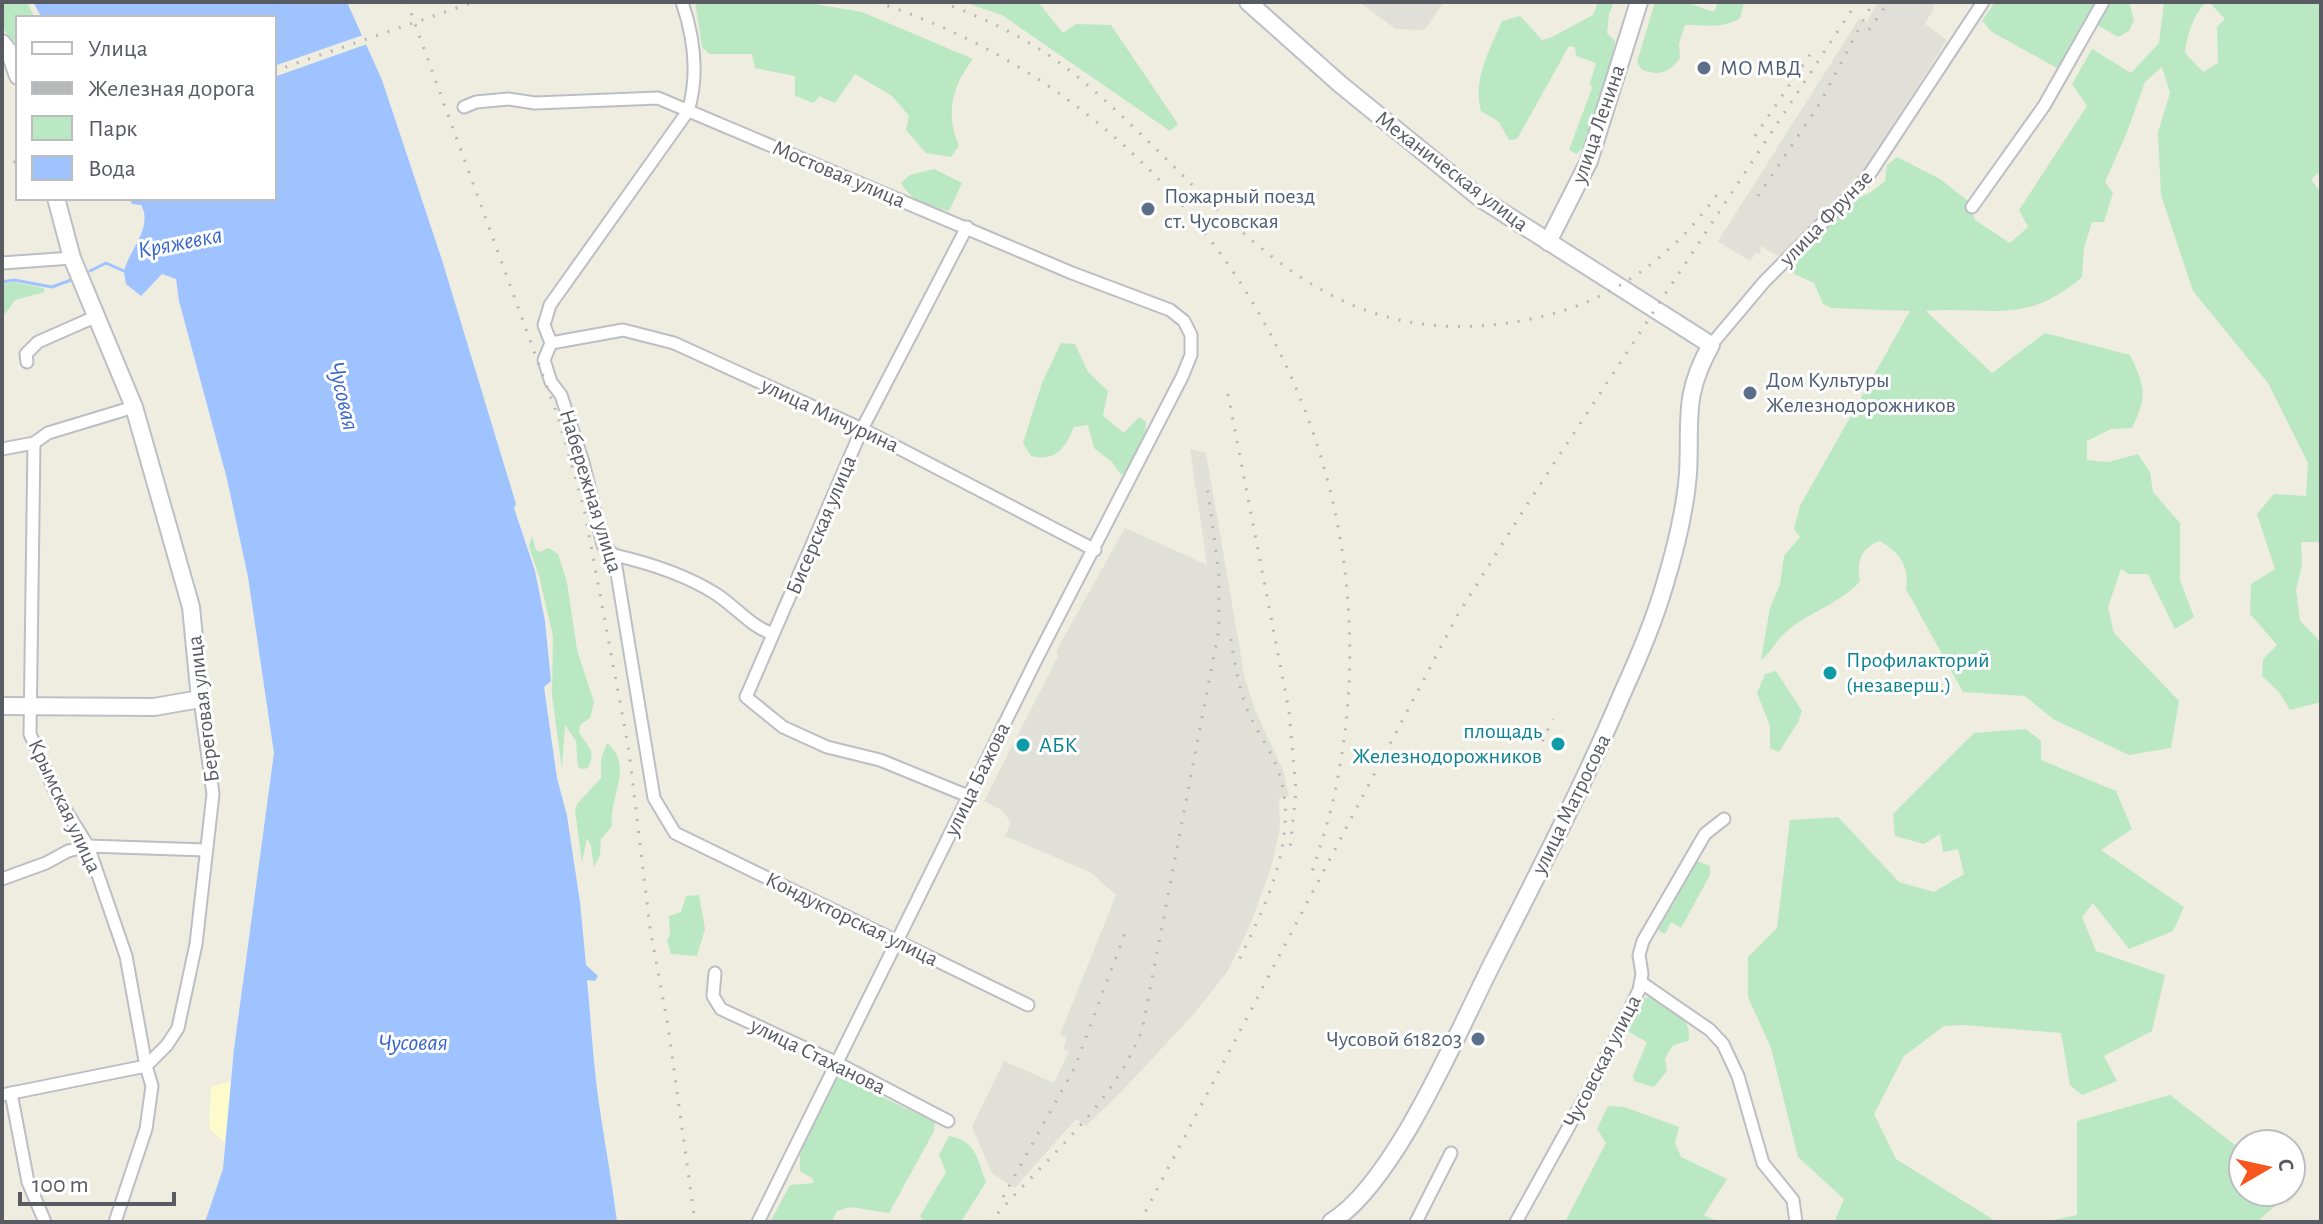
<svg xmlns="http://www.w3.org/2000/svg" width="2323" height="1224" font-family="'Alegreya Sans',sans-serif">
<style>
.industrial{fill:#e1e0d8}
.green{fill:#bae8c2}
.sand{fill:#fdfbcb}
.water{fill:#9ec3ff}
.pier{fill:#eeede0}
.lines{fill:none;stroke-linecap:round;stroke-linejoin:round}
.stream{stroke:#9ec3ff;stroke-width:3}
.street-casing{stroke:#bdbec5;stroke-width:15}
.secondary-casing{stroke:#bdbfc7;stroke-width:20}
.street{stroke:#fff;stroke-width:11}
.secondary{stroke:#fff;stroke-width:16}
.rail{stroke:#b6b7b7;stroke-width:3;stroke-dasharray:2 10;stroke-linecap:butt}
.service-dot{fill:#5c6f8a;stroke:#fff;stroke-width:3}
.culture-dot{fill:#0f9aa8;stroke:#fff;stroke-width:3}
.labels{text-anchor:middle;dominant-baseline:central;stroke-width:6;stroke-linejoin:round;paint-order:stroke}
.service-label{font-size:22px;fill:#4e5e75;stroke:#fff;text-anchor:start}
.street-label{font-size:22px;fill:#595b63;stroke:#fff}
.culture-label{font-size:22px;fill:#0d838f;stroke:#fff;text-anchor:start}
.water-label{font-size:24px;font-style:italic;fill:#3865cc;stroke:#fff}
</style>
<rect width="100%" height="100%" fill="#eeede0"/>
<g class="industrial">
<polygon points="1359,2 1444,2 1424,30 1396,29"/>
<polygon points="1878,2 1933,2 1934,8 1925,24 1947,40 1859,178 1779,257 1761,246 1760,254 1756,253 1750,261 1718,241 1859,19 1866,23"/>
<polygon points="1190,449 1206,453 1245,679 1255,710 1283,770 1289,796 1279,798 1280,827 1272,864 1251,923 1227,972 1193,1015 1122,1091 1086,1126 1076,1119 1015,1188 992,1173 972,1127 1004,1061 1054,1083 1069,1052 1063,1049 1067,1038 1060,1034 1116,895 1090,872 1005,836 1011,822 1001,810 984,801 1058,656 1056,651 1125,528 1207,565"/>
</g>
<g class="green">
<polygon points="2,2 27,2 35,18 18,18 18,40 13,42 2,27"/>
<path d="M695,2h108l59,10 111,47c-21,27 -28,55 -14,87l-8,11 -25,-4 -20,-23 3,-14 -17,-20 -37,-22 -20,29 -16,-7 -5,7 -19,-7v-20l-40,-8 -3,-14h-43l-7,-7z"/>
<polygon points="963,2 1038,2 1063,33 1076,24 1111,25 1178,124 1170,131 1002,15"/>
<path d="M1598,2h16l-5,12 -2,19 8,8 -1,13 -31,93 -6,7 -8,-4 23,-62 -2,-5 6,-20 -20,-7 -1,-9 -6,-1 -52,93 -8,1 -10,-18 -18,-11c-9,-30 9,-62 21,-90l18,-5 22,24 8,-2 43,-23z"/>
<path d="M1655,2h30l29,10 4,-10 26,1 -4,15c-17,11 -36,7 -55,7l-6,19 1,14c-11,15 -20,18 -38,12l-5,-8z"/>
<polygon points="1995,2 2100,2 2059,69 1992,32 1982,21"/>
<polygon points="2110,2 2129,2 2134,20 2129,31 2118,37 2097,25"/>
<path d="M2164,2h42c-13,13 -19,33 -21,51l18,19 15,-9 -1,-36 8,-8 -16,-17h112v169l-10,8 10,14v349h-20l1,24 -6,23 4,32 18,18 3,11v52l-31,8 -11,-18 -17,-16 1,-17 14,-14 -27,-31 1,-30 24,-15 -18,-55 17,-20 32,2 2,-33 -40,-80 -75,-92 -32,-96 -3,-63 12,-39 -8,-26 -17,15 -18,50 -22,50 8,11 -9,29h-12l-8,26 -2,29c-57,49 -90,29 -156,34l66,62 53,-40 85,22c15,31 18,41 2,73l-21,1 -24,12v19l21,2 30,-8 12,18 3,20 27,31v57l14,37 -19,12 -27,-55h-20l-7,-5 -13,38 6,26 65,68 -8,47 -42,7 -76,-36 -28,-23 -62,-4 -57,-103c4,-23 -7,-37 -26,-48 -19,6 -24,22 -20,40 -18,22 -52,31 -74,51 -10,8 -14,20 -25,28l9,-52 10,-24 4,-28 16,-19 -6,-8 6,-23 110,-195 -79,-3 -8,-4 -9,-21 -28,-13 67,-70 18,-8 14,-11 2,-16 10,-8 43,22 28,22 7,19 35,23 18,-16 -9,-17 68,-104 -15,-22 20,-35 39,24 28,-30z"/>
<path d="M934,169l28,14 -13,28c-22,-5 -36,-8 -48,-28l9,-8z"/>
<polygon points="14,282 43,288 45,292 15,300 2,318 2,284"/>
<path d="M1061,343l14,1 13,28 20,19 -5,25 21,17 15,-16 7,5c0,17 -11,43 -25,53l-9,-13 -18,-14 -6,-23 -14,2c-9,21 -18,35 -43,29l-8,-13 19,-60z"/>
<path d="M532,536l4,14 4,2 9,-4 9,6 9,28 10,68 17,52 -4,16 -10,7 -1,7c8,15 18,18 9,36l-5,1 -5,-2 -2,-26 -11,-16 -3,44 -10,-73 1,-60 -14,-60 -10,-30z"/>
<polygon points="1776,671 1802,711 1798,722 1779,752 1770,748 1770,726 1757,693 1765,674"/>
<polygon points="2026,729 2041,741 2041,760 2116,791 2132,829 2101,850 2184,907 2173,931 2129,949 2093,903 2082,917 2096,951 2165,975 2152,1031 2104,1056 2117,1081 2082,1095 2070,1085 2061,1033 1964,1025 1944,1026 1904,1056 1874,1114 1896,1159 1997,1222 1834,1222 1844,1199 1798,1157 1771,1048 1748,997 1748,957 1777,928 1790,820 1838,817 1899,882 1934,892 1964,874 1958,849 1943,852 1940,834 1924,844 1895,836 1893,814 1974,733"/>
<path d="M607,743c28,23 1,55 5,83l-11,13 -1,16 -6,12 -3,-21 -4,-8 -5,25 -7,-53 2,-6 24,-26v-19z"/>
<polygon points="1697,861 1710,866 1710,875 1681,928 1671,922 1665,934 1658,930"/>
<polygon points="699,895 705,929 697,956 671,954 667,940 670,936 669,916 681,912 686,896"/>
<path d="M1649,997c17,6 46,23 39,44 -17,5 -14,1 -23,18l2,12 -13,16 -20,-6 -1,-5 14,-34 -22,-12 14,-30z"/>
<polygon points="840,1077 935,1122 934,1131 889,1213 850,1207 837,1211 832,1222 770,1222 790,1185 814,1183 812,1178 800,1171 800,1150 831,1082"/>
<polygon points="2170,1095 2243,1151 2243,1192 2277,1192 2275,1206 2257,1222 2043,1222 2077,1215 2077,1121"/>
<polygon points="1608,1106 1624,1107 1679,1127 1675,1143 1681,1157 1727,1179 1704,1215 1719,1222 1565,1222 1606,1143 1597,1129"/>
<path d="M949,1136c27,4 28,23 37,46l-25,40h-38l-3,-6 26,-44 -7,-17z"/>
</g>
<polygon class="sand" points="231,1081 225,1143 209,1128 211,1087"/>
<path class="water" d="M33,2h314l35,78 60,180 74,244 -2,4 21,63 10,50 6,60 -7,6 13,91 10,38 13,86 6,63 12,11 -3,5 -8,-1c4,41 6,83 12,124 6,40 13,78 18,118h-412l18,-53 11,-120 40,-296 -26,-176 -21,-98 -48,-178 -3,-22 -14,-5 -21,22 -15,-12c0,-1 -2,-11 -2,-12 4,-21 30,-45 17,-67l-9,-1 -3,-6h145v-180h-232z"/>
<polygon class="pier" points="366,34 370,43 274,77 274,66"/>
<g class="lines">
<g class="stream">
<polyline points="90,271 106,263 126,272"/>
<polyline points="2,282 14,280 52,287 71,280"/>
</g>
<g class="street-casing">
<g id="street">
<path d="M682,2c12,35 17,73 6,109l-138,194 -6,20 7,18 -7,17 7,22 10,13 22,67 20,83 11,10 40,243 21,35 353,172"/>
<polyline points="464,107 476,102 508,99 535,103 658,98 1072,273 1170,310 1184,321 1191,335 1191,355 1182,377 1038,656 758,1222"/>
<polyline points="1972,207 2044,106 2103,2"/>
<polyline points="967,227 862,429 746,697 783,727 827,747 880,760 968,796"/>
<polyline points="2,263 72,258"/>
<polyline points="551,343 623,330 674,343 862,429 1095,550"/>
<polyline points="1711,345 1764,282 1867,178 1983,2"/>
<polyline points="27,362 26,354 38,342 97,316"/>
<polyline points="2,449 34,443 48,433 134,407"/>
<path d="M614,555c35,8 72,20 102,39 20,13 34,32 57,40"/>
<polyline points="2,879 46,863 68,851 88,846 206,850"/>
<polyline points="715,973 713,996 721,1009 835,1062 948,1121"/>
<polyline points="1642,983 1710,1030 1723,1044 1738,1076 1763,1163 1793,1200 1796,1222"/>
<polyline points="11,1093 28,1182 45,1222"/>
<polyline points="2,1095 146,1066 126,956 88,846 58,798 30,734 34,443"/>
<polyline points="115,1222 146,1129 152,1086 146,1066 167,1045 178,1028 196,944 213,794 200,699"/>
<polyline points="1416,1222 1451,1153"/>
<polyline points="1516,1222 1599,1072 1639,990 1642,974 1639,955 1643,941 1705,834 1724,819"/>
</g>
</g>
<g class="secondary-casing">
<g id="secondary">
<path d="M1248,2l92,82 140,114 231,147c-29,51 -20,76 -23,129 -3,38 -13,77 -24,113 -11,37 -26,72 -42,107 -39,92 -84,180 -129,268 -35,69 -98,221 -162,260"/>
<polyline points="2,43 10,53 18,76"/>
<polyline points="1548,242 1589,161 1639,2"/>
<polyline points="2,706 154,707 200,699 191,607 134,407 72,258 56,198"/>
</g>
</g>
<use href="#street" class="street"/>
<use href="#secondary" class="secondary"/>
<g class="rail">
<polyline points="407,2 558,417 584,508 629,751 650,928 668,1026 695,1222"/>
<path d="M876,2c326,105 528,442 461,780 -6,32 -16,62 -26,93"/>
<path d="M941,2c46,17 90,38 128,68 150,119 236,295 462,249 80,-16 144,-63 190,-130"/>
<polyline points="1869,30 1888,2"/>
<polyline points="274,71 474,2"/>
<polyline points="1755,136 1811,53"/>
<polyline points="2,166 18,161"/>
<polyline points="1758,196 1820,103 1873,2"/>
<polyline points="1228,394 1289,711 1296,791 1290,849"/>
<path d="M1231,639c4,26 8,52 19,77 9,18 21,35 28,54 23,64 -12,135 -40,192"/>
<polyline points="1537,752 1553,719"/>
<polyline points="1003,1197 1075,1067 1126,930"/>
<path d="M990,1222c51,-59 128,-121 153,-196l76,-397v-56l-12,-88"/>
<polyline points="1140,1222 1457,616 1530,500 1857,2"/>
</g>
</g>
<g class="service-dot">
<circle cx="1704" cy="68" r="8"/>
<circle cx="1148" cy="209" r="8"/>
<circle cx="1750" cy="393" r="8"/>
<circle cx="1478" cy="1039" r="8"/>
</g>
<g class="culture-dot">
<circle cx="1830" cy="673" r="8"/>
<circle cx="1558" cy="744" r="8"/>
<circle cx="1023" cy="745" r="8"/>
</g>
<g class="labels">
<g class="service-label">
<text x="1720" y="68">МО МВД</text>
<text x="1164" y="196">Пожарный поезд<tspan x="1164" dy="25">ст. Чусовская</tspan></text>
<text x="1766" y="380">Дом Культуры<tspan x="1766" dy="25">Железнодорожников</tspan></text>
<text x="1462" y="1039" text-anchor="end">Чусовой 618203</text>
</g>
<g class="street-label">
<text transform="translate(1598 124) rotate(-71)">улица Ленина</text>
<text transform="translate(1452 171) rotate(37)">Механическая улица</text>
<text transform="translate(839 174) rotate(23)">Мостовая улица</text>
<text transform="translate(1826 218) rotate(-46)">улица Фрунзе</text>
<text transform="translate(830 415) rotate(25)">улица Мичурина</text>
<text transform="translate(591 491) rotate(73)">Набережная улица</text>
<text transform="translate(821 525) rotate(-67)">Бисерская улица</text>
<text transform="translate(203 709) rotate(-97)">Береговая улица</text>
<text transform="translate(977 779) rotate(-64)">улица Бажова</text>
<text transform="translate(1571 804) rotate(-64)">улица Матросова</text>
<text transform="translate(65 806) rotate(65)">Крымская улица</text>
<text transform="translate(852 919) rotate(26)">Кондукторская улица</text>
<text transform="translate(818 1056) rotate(26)">улица Стаханова</text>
<text transform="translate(1602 1061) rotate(-63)">Чусовская улица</text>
</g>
<g class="culture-label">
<text x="1846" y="660">Профилакторий<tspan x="1846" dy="25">(незаверш.)</tspan></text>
<text x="1542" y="731" text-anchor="end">площадь<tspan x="1542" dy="25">Железнодорожников</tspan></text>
<text x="1039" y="745">АБК</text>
</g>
<g class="water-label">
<text transform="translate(180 243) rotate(-11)">Кряжевка</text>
<text transform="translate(343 396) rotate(77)">Чусовая</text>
<text x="413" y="1043">Чусовая</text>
</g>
</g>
<rect width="2323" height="1224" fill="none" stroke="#595b63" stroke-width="8"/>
<rect x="16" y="16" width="260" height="184" fill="#ffffff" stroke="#bdbdc1" stroke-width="2"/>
<rect x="32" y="42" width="40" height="12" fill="#ffffff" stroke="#bdbdc1" stroke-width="2"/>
<text x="88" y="56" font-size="24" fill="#595b63">Улица</text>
<rect x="32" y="82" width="40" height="12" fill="#b6b7b7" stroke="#bdbdc1" stroke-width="2"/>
<text x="88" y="96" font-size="24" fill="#595b63">Железная дорога</text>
<rect x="32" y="116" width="40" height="24" fill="#bae8c2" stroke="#bdbdc1" stroke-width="2"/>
<text x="88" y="136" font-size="24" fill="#595b63">Парк</text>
<rect x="32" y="156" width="40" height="24" fill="#9ec3ff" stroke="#bdbdc1" stroke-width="2"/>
<text x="88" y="176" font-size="24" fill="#595b63">Вода</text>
<g transform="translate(2267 1168) rotate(81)"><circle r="38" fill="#ffffff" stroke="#bdbdc1" stroke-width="2"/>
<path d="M0-6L14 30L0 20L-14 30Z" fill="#f7561d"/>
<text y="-12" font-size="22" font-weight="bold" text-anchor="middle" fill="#595b63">С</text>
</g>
<path d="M20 1192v12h154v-12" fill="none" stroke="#595b63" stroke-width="4"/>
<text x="32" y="1192" font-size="24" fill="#595b63" stroke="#ffffff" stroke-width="6" paint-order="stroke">100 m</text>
</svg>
